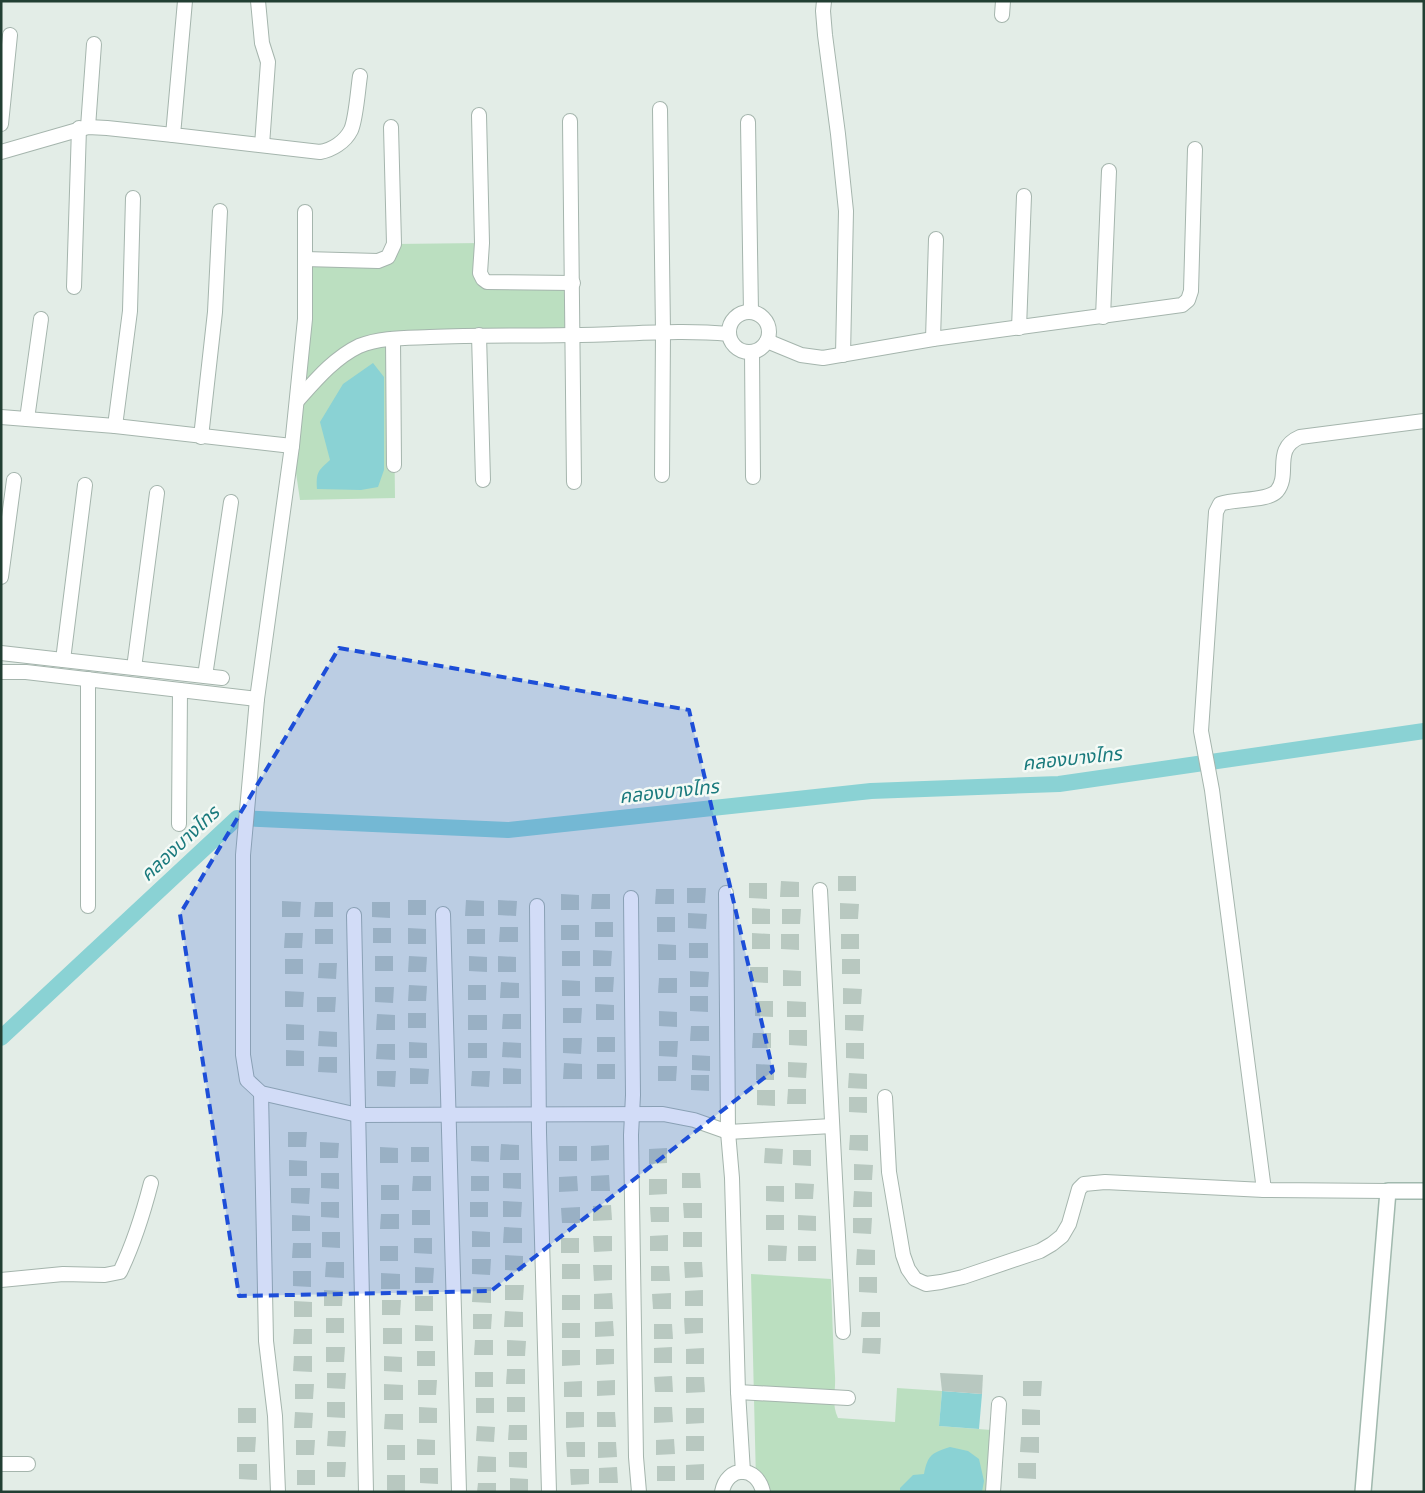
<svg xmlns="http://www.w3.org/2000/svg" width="1425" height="1493" font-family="'Varela Round','Noto Sans Thai',sans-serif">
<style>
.green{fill:#bbdfc0}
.water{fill:#8ad2d4}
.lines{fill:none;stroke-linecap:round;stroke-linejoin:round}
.canal{stroke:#8ad2d4;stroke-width:16}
.building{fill:#b8c8c0}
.street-casing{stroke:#a5b5ad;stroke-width:16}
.secondary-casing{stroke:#a1b9ae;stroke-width:18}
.street{stroke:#fff;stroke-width:14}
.secondary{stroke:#fff;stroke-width:15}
.marked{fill:#1d4ed8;fill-opacity:0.2;stroke:#1d4ed8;stroke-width:4;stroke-dasharray:10 6;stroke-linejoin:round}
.labels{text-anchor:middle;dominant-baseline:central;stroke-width:5;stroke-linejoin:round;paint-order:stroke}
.water-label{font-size:19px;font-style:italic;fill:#1a7a7d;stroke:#f4faf6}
</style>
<rect width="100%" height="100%" fill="#e3ede7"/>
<g class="green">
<polygon points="482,243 483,281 573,276 572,335 393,339 395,498 300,500 292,446 305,259 394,259 394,244"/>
<path d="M751,1274l80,5c1,32 2,64 4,97 1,16 -4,27 3,42l57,4 2,-34 45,3 -3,35 52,4 -2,62h-223l-10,-11z"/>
</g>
<g class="water">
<path d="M373,363l11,14v93l-6,17 -17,3 -44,-1c-1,-17 1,-18 13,-29l-10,-38 23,-38z"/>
<polygon points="942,1391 982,1394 979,1429 939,1426"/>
<path d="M950,1447l18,4 11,8 5,22 -2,11h-82v-4l13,-13 11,-1c4,-20 8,-21 26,-27z"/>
</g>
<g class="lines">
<polyline class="canal" points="1,1038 237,818 508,830 871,791 1059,784 1424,731"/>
</g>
<g class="building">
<rect x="838" y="876" width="18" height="15"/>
<polygon points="781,881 799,882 799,897 780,897"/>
<polygon points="749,883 767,883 767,899 749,898"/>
<polygon points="687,888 706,888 705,903 687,903"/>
<polygon points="656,889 674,889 674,904 655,904"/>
<polygon points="561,894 579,895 579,910 561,910"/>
<polygon points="592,894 610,894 610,909 591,909"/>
<rect x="408" y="900" width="18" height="15"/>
<polygon points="466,900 484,901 484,916 465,916"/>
<polygon points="498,900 517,901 516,916 498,915"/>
<polygon points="282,901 301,902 300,917 282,917"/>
<polygon points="315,902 333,902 333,917 314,917"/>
<polygon points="372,902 390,902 390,918 372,917"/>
<polygon points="840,903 859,904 858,919 840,919"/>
<polygon points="752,908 770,909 770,924 752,924"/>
<polygon points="782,909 801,909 800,924 782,924"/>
<polygon points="688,913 707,914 706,929 688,928"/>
<rect x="657" y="917" width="18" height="15"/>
<rect x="595" y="922" width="18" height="15"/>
<rect x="561" y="925" width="18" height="15"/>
<polygon points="500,927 518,927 518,942 499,942"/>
<rect x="373" y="928" width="18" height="15"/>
<polygon points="408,928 426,929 426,944 408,944"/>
<rect x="315" y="929" width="18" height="15"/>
<rect x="467" y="929" width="18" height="15"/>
<polygon points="285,933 303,933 302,948 284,948"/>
<polygon points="752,933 770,934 770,949 752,949"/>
<polygon points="781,934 799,934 799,950 781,949"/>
<rect x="841" y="934" width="18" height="15"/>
<rect x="689" y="943" width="19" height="15"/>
<polygon points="658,944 676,945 676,960 658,960"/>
<polygon points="593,950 612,951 611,966 593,966"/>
<rect x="562" y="951" width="18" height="15"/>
<rect x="375" y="956" width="18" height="15"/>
<polygon points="409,956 427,957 426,972 408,972"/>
<polygon points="469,956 487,957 487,972 469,971"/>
<polygon points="498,956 516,957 516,972 498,972"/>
<rect x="285" y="959" width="18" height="15"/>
<rect x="842" y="959" width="18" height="15"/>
<polygon points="319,963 337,963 336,979 318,978"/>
<polygon points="750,967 768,967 768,983 750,982"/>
<polygon points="783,970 801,971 801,986 783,986"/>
<polygon points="690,971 709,972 708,987 690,987"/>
<polygon points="595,977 614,977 613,992 595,992"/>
<polygon points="659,978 677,978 677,993 658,993"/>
<polygon points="562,980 580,981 580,996 562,996"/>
<polygon points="501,982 519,983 519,998 500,998"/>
<polygon points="409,985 427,986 426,1001 408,1001"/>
<rect x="468" y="985" width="18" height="15"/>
<polygon points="375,987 394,987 393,1003 375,1002"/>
<polygon points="843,988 862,989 861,1004 843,1004"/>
<polygon points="285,991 304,992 303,1007 285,1007"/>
<polygon points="690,996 708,996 708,1012 690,1011"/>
<polygon points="317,997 336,997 335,1012 317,1012"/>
<polygon points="755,1001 773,1001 773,1017 755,1016"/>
<polygon points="787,1001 806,1002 806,1017 787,1017"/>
<polygon points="596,1004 614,1005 614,1020 596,1020"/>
<polygon points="563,1008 582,1008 581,1023 563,1023"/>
<polygon points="659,1011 677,1012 677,1027 659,1026"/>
<rect x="408" y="1013" width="18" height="15"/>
<polygon points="377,1014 395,1015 395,1030 376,1030"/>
<polygon points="503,1014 521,1014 521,1029 502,1029"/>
<rect x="468" y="1015" width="19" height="15"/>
<polygon points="845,1015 864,1015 863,1031 845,1030"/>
<polygon points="286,1024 304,1025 304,1040 286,1040"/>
<polygon points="691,1026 709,1026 709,1041 690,1041"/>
<polygon points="789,1030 807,1030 807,1046 789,1045"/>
<polygon points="319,1031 337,1032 337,1047 318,1046"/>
<polygon points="753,1033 771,1033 771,1048 752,1048"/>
<rect x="597" y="1037" width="18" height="15"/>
<polygon points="563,1038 582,1038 581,1054 563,1053"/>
<polygon points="659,1041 678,1041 677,1057 659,1056"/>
<polygon points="409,1042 427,1043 427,1058 409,1058"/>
<polygon points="503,1042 521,1043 521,1058 502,1057"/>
<rect x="468" y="1043" width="19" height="15"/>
<polygon points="846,1043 864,1043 864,1059 846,1058"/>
<polygon points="377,1044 395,1044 395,1060 376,1059"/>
<polygon points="286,1050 304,1051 304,1066 286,1066"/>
<polygon points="692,1055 710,1056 710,1071 692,1070"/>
<polygon points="319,1057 337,1057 337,1073 318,1072"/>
<polygon points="788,1062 807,1063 806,1078 788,1077"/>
<polygon points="564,1063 582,1064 582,1079 563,1079"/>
<rect x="597" y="1064" width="18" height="15"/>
<polygon points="756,1064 774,1065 774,1080 756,1080"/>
<polygon points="658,1066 677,1066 676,1081 658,1081"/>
<polygon points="410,1068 429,1069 428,1084 410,1084"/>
<polygon points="503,1068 521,1069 521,1084 503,1084"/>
<polygon points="377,1071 396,1071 395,1087 377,1086"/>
<polygon points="472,1071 490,1071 489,1087 471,1086"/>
<polygon points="849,1073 867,1074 867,1089 848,1088"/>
<polygon points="691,1075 709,1075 709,1091 691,1090"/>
<polygon points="788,1089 806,1089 806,1104 787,1104"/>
<polygon points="757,1090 775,1090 775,1106 757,1105"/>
<polygon points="849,1097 867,1097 867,1113 849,1112"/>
<polygon points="288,1132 307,1132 306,1147 288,1147"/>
<polygon points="850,1135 868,1135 868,1151 849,1150"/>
<polygon points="320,1142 339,1143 338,1158 320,1158"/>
<polygon points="501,1144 519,1145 519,1160 500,1160"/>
<polygon points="609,1145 609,1160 591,1161 591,1146"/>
<polygon points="471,1146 489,1146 489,1162 471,1161"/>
<rect x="559" y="1146" width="18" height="15"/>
<polygon points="380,1147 398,1148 398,1163 380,1163"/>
<rect x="411" y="1147" width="18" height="15"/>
<polygon points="667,1148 667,1163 649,1164 649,1149"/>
<polygon points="765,1148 783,1149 782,1164 764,1163"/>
<polygon points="793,1150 811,1150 811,1166 793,1165"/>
<polygon points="289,1160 307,1161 307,1176 289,1176"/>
<polygon points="854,1164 873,1165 872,1180 854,1180"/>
<polygon points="321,1173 339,1173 339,1189 321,1188"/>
<polygon points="503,1173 521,1173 521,1189 503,1188"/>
<polygon points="682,1173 700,1173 701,1188 682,1188"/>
<polygon points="609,1175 610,1191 591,1191 591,1176"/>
<polygon points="413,1176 431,1176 431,1191 412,1191"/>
<rect x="471" y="1176" width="18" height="15"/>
<polygon points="577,1176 578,1191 559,1192 559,1177"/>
<polygon points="649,1179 667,1179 667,1194 649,1195"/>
<polygon points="795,1183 814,1184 813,1199 795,1199"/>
<rect x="381" y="1185" width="18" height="15"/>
<polygon points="766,1186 784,1186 784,1202 766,1201"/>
<polygon points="291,1188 310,1188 309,1204 291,1203"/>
<polygon points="854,1191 872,1192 872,1207 853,1207"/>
<polygon points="503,1201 522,1202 521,1217 503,1217"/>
<polygon points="321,1202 339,1202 339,1218 321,1217"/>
<rect x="470" y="1202" width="18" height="15"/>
<polygon points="683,1203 702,1203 702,1218 684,1218"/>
<polygon points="611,1205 612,1220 593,1221 593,1206"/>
<polygon points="580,1207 580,1223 562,1223 561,1208"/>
<polygon points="650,1207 669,1207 669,1222 651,1222"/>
<rect x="412" y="1210" width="18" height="15"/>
<polygon points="381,1214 399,1214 399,1229 380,1229"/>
<polygon points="292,1215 310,1216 310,1231 292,1231"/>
<rect x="766" y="1215" width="18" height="15"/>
<polygon points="798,1215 816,1216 816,1231 798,1230"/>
<polygon points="853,1218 872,1218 871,1234 853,1233"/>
<polygon points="504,1227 522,1228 522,1243 503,1243"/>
<polygon points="472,1231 490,1232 490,1247 472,1247"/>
<polygon points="322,1232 340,1232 340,1248 322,1247"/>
<rect x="683" y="1232" width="19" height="15"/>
<polygon points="668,1235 668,1251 650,1251 650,1236"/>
<polygon points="593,1236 612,1236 612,1251 594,1252"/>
<polygon points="414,1238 432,1238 432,1254 414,1253"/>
<rect x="561" y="1238" width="18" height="15"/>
<polygon points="293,1243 311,1243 311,1258 292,1258"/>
<polygon points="768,1245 787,1246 786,1261 768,1261"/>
<rect x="380" y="1246" width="18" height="15"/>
<rect x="798" y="1246" width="18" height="15"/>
<polygon points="857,1249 875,1250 875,1265 856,1265"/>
<polygon points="505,1255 523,1256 523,1271 505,1270"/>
<polygon points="472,1259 491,1259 490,1275 472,1274"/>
<polygon points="326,1262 344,1262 344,1278 325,1277"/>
<polygon points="684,1262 702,1262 703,1277 685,1278"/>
<rect x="562" y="1264" width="18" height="15"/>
<polygon points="593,1265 612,1265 612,1280 594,1281"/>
<polygon points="651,1266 669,1266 670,1281 651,1281"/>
<polygon points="415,1267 434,1268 433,1283 415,1283"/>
<polygon points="293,1271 311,1271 311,1287 293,1286"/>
<polygon points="381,1273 400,1274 400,1289 381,1289"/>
<polygon points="859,1277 877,1277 877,1293 859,1292"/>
<polygon points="505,1285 524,1285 523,1300 505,1300"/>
<polygon points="473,1287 491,1287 491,1303 472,1302"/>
<polygon points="324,1290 343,1291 342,1306 324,1306"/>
<polygon points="703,1290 703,1306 685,1306 685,1291"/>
<polygon points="612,1293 613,1309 594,1309 594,1294"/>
<polygon points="671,1293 671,1309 653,1309 652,1294"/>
<rect x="562" y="1295" width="18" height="15"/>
<rect x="415" y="1296" width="18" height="15"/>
<polygon points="382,1300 401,1300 400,1315 382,1315"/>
<polygon points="294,1301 312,1302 312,1317 294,1317"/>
<polygon points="505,1311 523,1312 523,1327 504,1327"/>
<polygon points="862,1312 880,1312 880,1327 861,1327"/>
<polygon points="473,1314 492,1314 491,1329 473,1329"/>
<rect x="326" y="1318" width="18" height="15"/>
<polygon points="684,1318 703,1318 703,1333 685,1334"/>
<polygon points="613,1321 614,1336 595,1337 595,1322"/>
<rect x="562" y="1323" width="18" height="15"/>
<polygon points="654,1324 672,1324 673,1339 654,1339"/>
<polygon points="415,1325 433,1326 433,1341 415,1341"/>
<rect x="383" y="1328" width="19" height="16"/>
<polygon points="294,1329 312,1329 312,1344 293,1344"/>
<polygon points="863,1338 881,1338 880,1354 862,1353"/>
<polygon points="475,1340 493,1340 493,1355 474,1355"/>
<polygon points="507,1340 526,1341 525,1356 507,1356"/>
<polygon points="326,1347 345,1347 344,1362 326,1362"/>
<polygon points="672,1347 672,1363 654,1363 654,1348"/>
<polygon points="704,1348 704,1364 686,1364 686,1349"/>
<polygon points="596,1349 614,1349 614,1364 596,1365"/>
<polygon points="562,1350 580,1350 580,1365 562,1366"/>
<rect x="417" y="1351" width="18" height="15"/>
<polygon points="294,1356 312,1356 312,1372 293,1371"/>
<polygon points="384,1356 402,1357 402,1372 384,1371"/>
<polygon points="507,1369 525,1369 525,1384 506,1384"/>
<rect x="475" y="1372" width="18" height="15"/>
<polygon points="327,1373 346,1373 345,1389 327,1388"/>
<polygon points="940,1373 983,1375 982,1394 942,1391"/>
<polygon points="672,1376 673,1392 655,1392 654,1377"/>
<polygon points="686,1377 704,1377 705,1392 686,1393"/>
<polygon points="418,1380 437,1380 436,1395 418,1395"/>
<polygon points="615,1380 615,1395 597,1396 597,1381"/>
<polygon points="582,1381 582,1397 564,1397 564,1382"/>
<polygon points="1023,1381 1042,1381 1041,1396 1023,1396"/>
<polygon points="295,1384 314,1384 313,1399 295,1399"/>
<polygon points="384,1384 403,1385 403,1400 384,1400"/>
<rect x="507" y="1397" width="18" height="15"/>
<rect x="476" y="1398" width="18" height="15"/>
<polygon points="327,1402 345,1402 345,1418 327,1417"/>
<polygon points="419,1407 437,1408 437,1423 419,1423"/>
<polygon points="654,1407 672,1407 673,1422 654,1423"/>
<rect x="238" y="1408" width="18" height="15"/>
<polygon points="686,1408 704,1408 704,1423 686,1424"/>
<polygon points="1022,1409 1040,1410 1040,1425 1022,1425"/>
<polygon points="295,1412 313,1413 312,1428 294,1428"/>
<polygon points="566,1412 584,1412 584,1427 566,1428"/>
<polygon points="597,1412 615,1412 616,1427 597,1427"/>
<polygon points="385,1414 403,1414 403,1430 384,1429"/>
<polygon points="509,1425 527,1425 527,1440 508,1440"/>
<polygon points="477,1426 495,1427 494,1442 476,1441"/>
<polygon points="328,1431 346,1431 345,1447 327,1446"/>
<rect x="686" y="1436" width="18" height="15"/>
<polygon points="237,1437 256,1437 255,1452 237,1452"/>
<polygon points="1021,1437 1039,1437 1039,1453 1020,1452"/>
<polygon points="417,1439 435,1440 435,1455 417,1455"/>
<polygon points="674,1439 675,1454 656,1455 656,1440"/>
<polygon points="296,1440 315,1440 314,1455 296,1455"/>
<polygon points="566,1442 585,1442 585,1457 567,1457"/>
<polygon points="598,1442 616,1442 617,1457 598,1458"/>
<rect x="387" y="1445" width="18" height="15"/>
<polygon points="509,1452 527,1452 527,1468 509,1467"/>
<polygon points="478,1456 496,1457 496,1472 477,1472"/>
<polygon points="327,1462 346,1462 345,1477 327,1477"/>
<polygon points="1018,1463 1036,1463 1036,1479 1018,1478"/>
<polygon points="239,1464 257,1464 257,1480 239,1479"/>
<polygon points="704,1464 704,1480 686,1480 686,1465"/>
<rect x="657" y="1466" width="18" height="15"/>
<polygon points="617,1467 618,1483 599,1483 599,1468"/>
<polygon points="420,1468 438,1468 438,1484 420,1483"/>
<polygon points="570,1469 589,1469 589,1484 571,1485"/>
<rect x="297" y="1470" width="18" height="15"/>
<polygon points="387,1475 405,1475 405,1491 387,1490"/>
<polygon points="510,1478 528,1479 528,1492 510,1492"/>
<polygon points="478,1483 496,1483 496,1492 477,1492"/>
</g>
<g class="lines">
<g class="street-casing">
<g id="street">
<path d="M185,1l-12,134 147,17c12,-2 25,-10 31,-22 5,-11 7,-41 9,-54"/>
<polyline points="258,1 262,43 268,62 262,145"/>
<polyline points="824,1 823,11 825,35 838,134 846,211 843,355"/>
<polyline points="1002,15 1003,1"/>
<polyline points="660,109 663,332 662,475"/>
<polyline points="479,115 482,243 480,273 483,279 487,282 573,283"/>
<polyline points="570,121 574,482"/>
<polyline points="748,122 751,312"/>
<polyline points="1,124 10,35"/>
<polyline points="88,127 94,44"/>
<polyline points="1,152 88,127 107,128 173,135"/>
<polyline points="305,212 305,319 302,348 292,446 257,699 243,855 243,1055 247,1080 261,1093 358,1115 663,1114 694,1120 728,1132 832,1126"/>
<polyline points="305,259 378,261 388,257 394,244 391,127"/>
<polyline points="74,287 79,128"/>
<circle cx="749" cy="332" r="20"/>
<polyline points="1103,317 1109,171"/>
<polyline points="1019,328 1024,196"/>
<polyline points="479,335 483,480"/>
<polyline points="393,339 394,465"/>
<polyline points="933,339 936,239"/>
<polyline points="767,341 801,355 823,358 933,339 1182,305 1188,300 1191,291 1195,149"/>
<polyline points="752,352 753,477"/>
<path d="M297,401c18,-20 37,-43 62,-55 22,-9 48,-8 71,-9 47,-2 93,-1 140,-2 54,0 106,-6 159,-1"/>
<polyline points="1,417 115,426 292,446"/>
<polyline points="27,419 41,319"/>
<polyline points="115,426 130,311 133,198"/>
<polyline points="201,437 215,312 220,211"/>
<polyline points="1,577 14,480"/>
<polyline points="1,653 222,678"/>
<polyline points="63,660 85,485"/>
<polyline points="134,668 157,493"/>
<polyline points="1,672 26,672 257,699"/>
<polyline points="205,676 231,502"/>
<polyline points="88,679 88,906"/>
<polyline points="179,824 180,690"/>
<polyline points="820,890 843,1332"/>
<polyline points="726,893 728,1132 732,1178 738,1392 743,1472"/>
<polyline points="631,898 633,1095 631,1135 636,1457 639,1492"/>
<polyline points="537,906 539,1132 549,1492"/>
<polyline points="443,914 459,1492"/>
<polyline points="354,915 366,1492"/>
<polyline points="261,1093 266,1341 275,1416 278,1492"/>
<polyline points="885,1097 889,1172 903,1255 908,1269 915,1279 926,1284 941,1282 963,1277 1040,1251 1052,1244 1062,1236 1069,1224 1079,1189 1084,1184 1105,1182 1264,1190"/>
<path d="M1388,1191l-124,-1 -52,-400 -11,-59 15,-219 4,-8c15,-6 47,-2 57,-13 14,-17 -5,-42 23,-54l124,-16"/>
<path d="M1,1280l62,-6 42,1 15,-3c14,-29 23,-58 31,-89"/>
<polyline points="738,1392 848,1398"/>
<polyline points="1,1464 28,1464"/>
<path d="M722,1492c5,-27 35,-27 41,0"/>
<polyline points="993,1492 999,1404"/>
</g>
</g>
<g class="secondary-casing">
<polyline id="secondary" points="1363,1492 1388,1191 1424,1191"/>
</g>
<use href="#street" class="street"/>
<use href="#secondary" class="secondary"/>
</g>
<path class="marked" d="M339,648l350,62 84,361 -282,220 -252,5 -59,-382z"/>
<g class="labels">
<g class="water-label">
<text transform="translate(1072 759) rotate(-6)">คลองบางไทร</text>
<text transform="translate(669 792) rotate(-6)">คลองบางไทร</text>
<text transform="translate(180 844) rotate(-43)">คลองบางไทร</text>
</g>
</g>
<rect width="1425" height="1493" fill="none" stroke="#223f33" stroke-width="5"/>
</svg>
